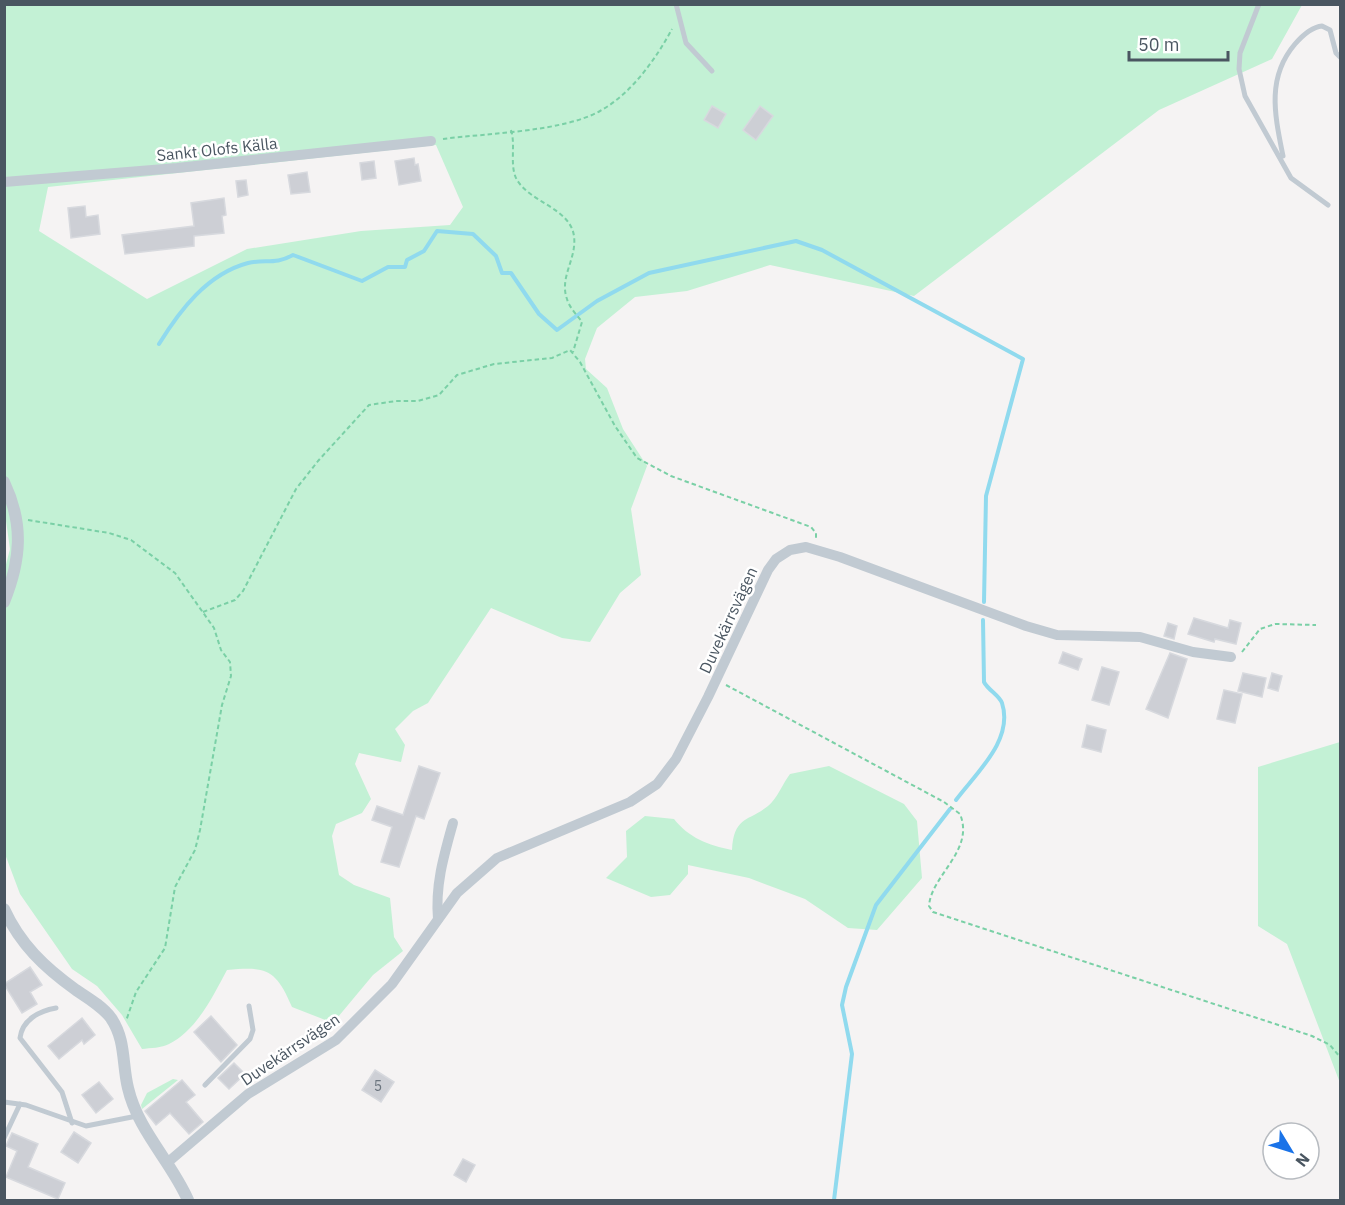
<svg xmlns="http://www.w3.org/2000/svg" width="1345" height="1205" font-family="'IBM Plex Sans',sans-serif">
<style>
.green{fill:#c3f1d5;fill-rule:evenodd}
.lines{fill:none;stroke-linecap:round;stroke-linejoin:round}
.stream{stroke:#90daee;stroke-width:4}
.building{fill:#cdcfd5;stroke:#d7d9de;stroke-width:1.5}
.path{stroke:#7ad0a6;stroke-width:2;stroke-dasharray:4.5 3;stroke-linecap:butt}
.service{stroke:#c1cad2;stroke-width:5}
.minor{stroke:#c1cad2;stroke-width:10}
.tertiary{stroke:#c1cad2;stroke-width:12}
.labels{text-anchor:middle;dominant-baseline:central;stroke-width:5;stroke-linejoin:round;paint-order:stroke}
.number-label{font-size:14px;fill:#6b747e}
.street-label{font-size:16px;fill:#4a5661;stroke:#fff}
</style>
<rect width="100%" height="100%" fill="#f5f3f3"/>
<g class="green">
<path d="M5,5h1297l-30,54 -113,51 -245,186 -144,-31 -83,26 -52,6 -38,31 -12,31 1,10 21,19 16,41 24,37 -16,43 10,66 -21,18 -30,49 -28,-4 -71,-30 -63,95 -15,8 -18,18 10,16 -4,17 -42,-9 -4,11 16,35 -9,14 -26,11 -4,12 7,39 15,10 36,13 4,39 9,14 -30,24 -40,48 -41,-16c-16,-38 -26,-41 -65,-37 -14,26 -30,60 -58,74 -7,4 -19,4 -27,5l-20,-34 -25,-29 -25,-17 -52,-75 -15,-40 -1,-282 6,-23 -6,-42zM436,145l27,62 -13,18 -89,6 -114,18 -100,50 -108,-68 9,-44z"/>
<polygon points="1340,742 1340,1083 1287,944 1258,926 1258,767"/>
<path d="M829,766l75,38 13,17 5,57 -45,52 -29,-2 -43,-29 -56,-21 -61,-13v9l-18,21 -19,2 -45,-19 21,-21 -1,-26 19,-15 29,3c15,19 34,26 58,31 2,-34 16,-28 36,-44 9,-7 15,-23 22,-32z"/>
<polygon points="173,1079 178,1080 142,1109 141,1105 147,1093"/>
</g>
<g class="lines">
<g class="stream">
<path d="M159,344c21,-34 48,-70 89,-81 18,-4 27,2 45,-8l69,26 26,-14h17l2,-7 17,-9 13,-20 36,3 23,22 6,17h9l28,41 18,16 40,-29 52,-28 147,-32 26,9 201,109 -37,137 -2,106"/>
<path d="M956,800c20,-27 58,-60 46,-97 -3,-8 -14,-13 -18,-21l-1,-62"/>
<polyline points="834,1200 852,1054 842,1005 846,987 876,905 950,809"/>
</g>
</g>
<g class="building">
<polygon points="712,106 726,114 718,128 704,120"/>
<polygon points="760,106 773,116 756,140 743,130"/>
<polygon points="414,158 415,165 418,164 421,181 399,185 395,161"/>
<polygon points="374,161 376,178 362,180 360,163"/>
<polygon points="307,172 310,192 291,194 288,175"/>
<polygon points="246,180 248,195 238,197 236,181"/>
<polygon points="224,198 226,215 222,216 224,233 194,236 194,246 125,254 122,235 194,226 191,203"/>
<polygon points="85,206 86,217 98,215 100,234 71,238 68,208"/>
<polygon points="1194,618 1228,628 1230,620 1241,623 1236,644 1215,639 1214,642 1188,634"/>
<polygon points="1168,623 1177,626 1174,639 1164,636"/>
<polygon points="1063,652 1082,659 1078,670 1059,663"/>
<polygon points="1170,653 1187,659 1168,718 1146,709"/>
<polygon points="1102,667 1119,672 1109,705 1092,700"/>
<polygon points="1243,673 1266,678 1262,697 1238,691"/>
<polygon points="1272,673 1282,676 1278,691 1268,688"/>
<polygon points="1224,690 1242,694 1235,723 1217,719"/>
<polygon points="1087,725 1106,730 1101,752 1082,747"/>
<polygon points="419,766 440,773 424,819 416,816 399,867 381,862 392,827 372,820 377,806 403,815"/>
<polygon points="30,967 42,985 30,992 37,1004 22,1013 4,984"/>
<polygon points="211,1016 237,1045 221,1062 194,1032"/>
<polygon points="82,1018 95,1035 84,1044 82,1040 59,1059 48,1046"/>
<polygon points="234,1063 245,1074 229,1089 218,1078"/>
<polygon points="375,1070 394,1082 381,1102 362,1090"/>
<polygon points="182,1080 195,1095 186,1102 203,1122 189,1134 170,1113 156,1125 145,1111"/>
<polygon points="99,1082 113,1099 96,1113 82,1095"/>
<polygon points="74,1132 91,1143 78,1163 61,1152"/>
<polygon points="12,1133 38,1144 28,1167 65,1183 58,1199 6,1177 17,1151 6,1146"/>
<polygon points="463,1159 475,1165 466,1182 454,1175"/>
</g>
<g class="lines">
<g class="path">
<path d="M511,130c5,15 -2,36 6,50 14,23 53,28 57,56 3,23 -15,41 -7,63 2,8 10,16 15,23l-9,30"/>
<path d="M443,139c45,-6 119,-7 157,-28 31,-17 56,-52 72,-82"/>
<polyline points="28,520 109,533 131,540 175,573 214,628 221,650 230,662 231,676 222,705 200,830 195,850 175,887 165,948 136,992 126,1021"/>
<polyline points="203,612 235,600 243,591 296,489 318,461 369,405 396,401 418,401 439,395 457,375 494,364 552,358 570,350 580,362 615,426 637,458 671,476 811,527 816,533 816,538"/>
<polyline points="1242,652 1260,629 1275,624 1316,625"/>
<path d="M726,685l218,117 16,12c15,37 -29,61 -31,92l4,6 379,124 18,9 10,12"/>
</g>
<g class="service">
<polyline points="676,4 686,43 712,71"/>
<polyline points="1259,4 1240,53 1239,69 1245,96 1291,178 1328,205"/>
<path d="M1283,156c-8,-40 -17,-78 12,-112 7,-8 16,-17 27,-18l8,4 6,23 4,4"/>
<path d="M56,1008c-17,3 -34,12 -36,30l42,54 10,31"/>
<polyline points="205,1085 250,1039 253,1030 249,1006"/>
<polyline points="4,1102 26,1105 86,1126 137,1116"/>
<polyline points="4,1138 20,1104"/>
</g>
<g class="minor">
<polyline points="4,182 177,168 431,141"/>
<path d="M438,919c-3,-34 6,-64 15,-96"/>
<polyline points="167,1163 248,1094 336,1040 392,984 457,893 497,858 630,802 657,784 676,759 708,697 768,570 776,559 790,550 806,547 840,557 1026,626 1057,635 1140,637 1193,652 1231,657"/>
</g>
<g class="tertiary">
<path d="M4,482c20,42 17,78 0,120"/>
<path d="M4,909c16,35 40,58 72,81 12,8 26,16 35,28 15,22 11,46 17,70 10,43 43,73 60,112"/>
</g>
</g>
<g class="labels">
<g class="number-label">
<text x="378" y="1086">5</text>
</g>
<g class="street-label">
<text transform="translate(217 149) rotate(-6)">Sankt Olofs Källa</text>
<text transform="translate(728 620) rotate(-65)">Duvekärrsvägen</text>
<text transform="translate(290 1049) rotate(-34)">Duvekärrsvägen</text>
</g>
</g>
<rect width="1345" height="1205" fill="none" stroke="#4a5661" stroke-width="12"/>
<g transform="translate(1291 1151) rotate(128)"><circle r="28" fill="#ffffff" stroke="#b7bbc0" stroke-width="1.5"/>
<path d="M0-4.5L10 22L0 15L-10 22Z" fill="#1a73e8"/>
<text y="-9" font-size="16" font-weight="bold" text-anchor="middle" fill="#4a5661">N</text>
</g>
<path d="M1129 51v9h99v-9" fill="none" stroke="#4a5661" stroke-width="3"/>
<text x="1138" y="51" font-size="18" fill="#4a5661" stroke="#ffffff" stroke-width="4.5" paint-order="stroke">50 m</text>
</svg>
